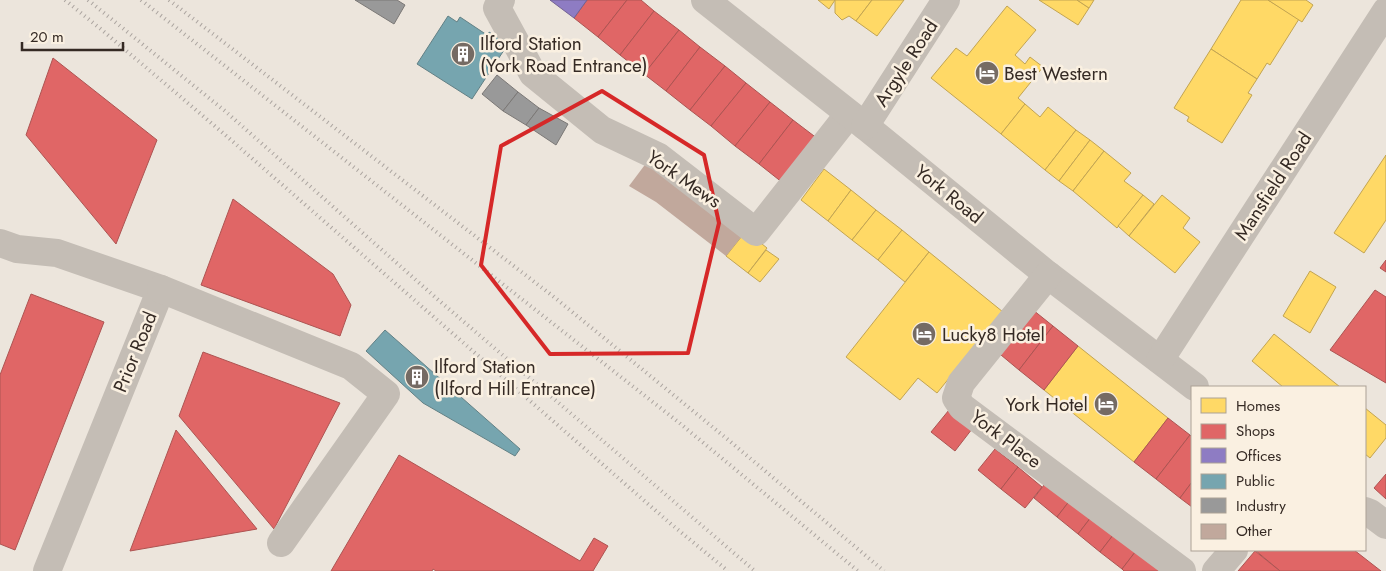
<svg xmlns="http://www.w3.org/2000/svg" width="1386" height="571" font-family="Jost,sans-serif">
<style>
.homes{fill:#ffd966;stroke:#c2a452}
.shops{fill:#e06666;stroke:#ad5452}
.offices{fill:#8e7cc3;stroke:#736393}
.public{fill:#76a5af;stroke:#628085}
.industry{fill:#999;stroke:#7b7876}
.building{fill:#c1a89c}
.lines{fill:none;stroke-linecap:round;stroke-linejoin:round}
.street{stroke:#c4bdb5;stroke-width:28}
.rail{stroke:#aca5a0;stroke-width:4;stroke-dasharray:1 4;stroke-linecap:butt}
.marked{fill:none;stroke:#d62828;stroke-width:4;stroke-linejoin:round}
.labels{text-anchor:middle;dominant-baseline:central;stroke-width:5;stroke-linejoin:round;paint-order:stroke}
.poi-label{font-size:19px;fill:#352a24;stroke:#faf0e1;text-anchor:start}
.street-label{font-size:19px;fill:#352a24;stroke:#faf0e1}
</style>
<rect width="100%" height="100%" fill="#ece5dc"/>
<g class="homes">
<polygon points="818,0 835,0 829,9"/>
<polygon points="835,0 872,0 856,21 849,16 842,20 835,13"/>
<polygon points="872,0 904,0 877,36 856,21"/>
<polygon points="1039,0 1077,0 1089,8 1078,25"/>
<polygon points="1077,0 1094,0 1089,8"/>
<polygon points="1241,0 1268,0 1299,19 1270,65 1267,63 1257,79 1211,49"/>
<polygon points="1268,0 1306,0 1313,5 1302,22"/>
<polygon points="1007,6 1036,30 1015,55 1025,64 1030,57 1043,67 1018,98 1025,104 1001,134 931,78 956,48 967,56"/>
<polygon points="1211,49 1257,79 1248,93 1252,95 1222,143 1187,121 1189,117 1174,108"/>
<polygon points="1025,104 1040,117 1048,107 1076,130 1045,170 1001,134"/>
<polygon points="1076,130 1090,140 1059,181 1045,170"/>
<polygon points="1090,140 1104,151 1073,191 1059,181"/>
<polygon points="1104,151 1131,173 1124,181 1143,195 1117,228 1073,191"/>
<polygon points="1386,155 1386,220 1364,253 1334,233"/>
<polygon points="824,169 851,190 828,221 801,200"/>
<polygon points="851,190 876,210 852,240 828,221"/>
<polygon points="1143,195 1154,204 1129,236 1118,226"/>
<polygon points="1162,195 1190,218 1183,228 1200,242 1175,273 1129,236"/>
<polygon points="876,210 902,230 878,260 852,240"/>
<polygon points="902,230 929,252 905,282 878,260"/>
<polygon points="746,231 767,248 748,273 726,256"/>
<polygon points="766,250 779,259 760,282 748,273"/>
<polygon points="929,252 1003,312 937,393 918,378 900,400 846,357"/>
<polygon points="1310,271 1336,287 1310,333 1283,316"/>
<polygon points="1274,334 1340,387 1283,387 1252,361"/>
<polygon points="1078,346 1168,418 1134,462 1044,390"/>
<polygon points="1365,408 1386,425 1386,438 1370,458 1365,454"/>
</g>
<g class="shops">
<polygon points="587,0 627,0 598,37 574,18"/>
<polygon points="627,0 641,0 654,11 620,55 598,37"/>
<polygon points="654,11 679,30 644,74 620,55"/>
<polygon points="679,30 700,47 666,91 644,74"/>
<polygon points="700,47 725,66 690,110 666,91"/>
<polygon points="53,58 157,140 116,244 26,135"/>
<polygon points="725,66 746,83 711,126 690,110"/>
<polygon points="746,83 770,102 735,146 711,126"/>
<polygon points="770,102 793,120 759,164 735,146"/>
<polygon points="793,120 818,139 783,183 759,164"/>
<polygon points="233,199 333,274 351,305 340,336 201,285"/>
<polygon points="1386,260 1386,272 1380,268"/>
<polygon points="1375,290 1386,297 1386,383 1330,350"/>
<polygon points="31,294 104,322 15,550 0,544 0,375"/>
<polygon points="1028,306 1053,326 1019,370 995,350"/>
<polygon points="1053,326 1078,346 1044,390 1019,370"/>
<polygon points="203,352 340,403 274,529 179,416"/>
<polygon points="949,410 972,429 955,451 931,432"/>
<polygon points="1168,418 1190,435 1156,479 1134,462"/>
<polygon points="176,430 257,529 130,551"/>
<polygon points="1190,435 1192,437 1192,482 1180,498 1156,479"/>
<polygon points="995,449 1018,467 1001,489 978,470"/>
<polygon points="399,455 580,561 594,538 608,546 593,571 436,571 433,569 432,571 331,571"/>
<polygon points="1018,467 1042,487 1025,508 1001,489"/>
<polygon points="1386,474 1386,499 1374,488"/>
<polygon points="1051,476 1074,495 1057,517 1034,498"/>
<polygon points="1192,482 1192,507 1180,498"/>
<polygon points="1074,495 1095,512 1078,534 1057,517"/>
<polygon points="1095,512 1117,530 1100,552 1078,534"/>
<polygon points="1117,530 1139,547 1122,569 1100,552"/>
<polygon points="1139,547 1162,565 1158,571 1124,571 1122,569"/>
<polygon points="1255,550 1354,550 1381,571 1280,571"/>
<polygon points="1255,551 1280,571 1238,571"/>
</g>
<polygon class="offices" points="550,0 587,0 574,18"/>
<g class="public">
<polygon points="448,16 457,22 460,17 487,35 489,32 508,44 472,99 417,64"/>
<polygon points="385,330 520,449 515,456 423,403 366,351"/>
</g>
<g class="industry">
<polygon points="355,0 397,0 405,5 394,24"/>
<polygon points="497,75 518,92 503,111 482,94"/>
<polygon points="518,92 539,108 526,125 503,111"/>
<polygon points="539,108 568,124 556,145 526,125"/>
</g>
<polygon class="building" points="647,162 746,231 726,256 656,202 629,186"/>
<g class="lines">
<g class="street">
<polyline points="501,0 497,8 533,74 602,130 659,157 756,232 849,114"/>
<polyline points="705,0 865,126 1048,275 1195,387"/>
<polyline points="865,126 946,0"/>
<polyline points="0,243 17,249 57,253 161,289 47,571"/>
<polyline points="1048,275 961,383 956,398 962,407 1182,571"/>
<polyline points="161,289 351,366 386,394 281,543"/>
<polyline points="1160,360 1386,11"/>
<polyline points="1365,511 1370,513 1386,525"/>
<polyline points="1216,571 1234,550"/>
</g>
<g class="rail">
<polyline points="65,0 102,30 223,133 671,524 728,571"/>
<polyline points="88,0 225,111 443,304 755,571"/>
<polyline points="141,0 677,421 858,571"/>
<polyline points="169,0 554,297 726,438 884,571"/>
</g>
</g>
<path class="marked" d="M602,91l102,64 15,68 -31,130 -138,1 -69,-89 20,-119z"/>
<defs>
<g id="building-disc" transform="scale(1.25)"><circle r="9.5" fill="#756b64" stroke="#faf0e1"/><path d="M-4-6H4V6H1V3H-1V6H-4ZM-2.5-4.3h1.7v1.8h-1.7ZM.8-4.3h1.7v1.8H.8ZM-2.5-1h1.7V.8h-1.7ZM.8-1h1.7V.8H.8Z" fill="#fff"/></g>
<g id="hotel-disc" transform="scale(1.25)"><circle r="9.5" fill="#756b64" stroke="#faf0e1"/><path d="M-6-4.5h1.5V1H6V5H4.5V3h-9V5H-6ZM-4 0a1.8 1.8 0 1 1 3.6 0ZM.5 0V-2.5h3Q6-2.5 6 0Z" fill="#fff"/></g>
</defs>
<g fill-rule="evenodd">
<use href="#building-disc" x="463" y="54"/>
<use href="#hotel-disc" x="987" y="73"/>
<use href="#hotel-disc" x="924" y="334"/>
<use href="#building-disc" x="417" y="377"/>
<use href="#hotel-disc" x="1106" y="404"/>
</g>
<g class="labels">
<g class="poi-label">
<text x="480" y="43">Ilford Station<tspan x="480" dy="22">(York Road Entrance)</tspan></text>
<text x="1004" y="73">Best Western</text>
<text x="942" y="334">Lucky8 Hotel</text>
<text x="434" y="366">Ilford Station<tspan x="434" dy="22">(Ilford Hill Entrance)</tspan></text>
<text x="1088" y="404" text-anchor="end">York Hotel</text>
</g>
<g class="street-label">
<text transform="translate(906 63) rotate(-57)">Argyle Road</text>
<text transform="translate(684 179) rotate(35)">York Mews</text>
<text transform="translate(1273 186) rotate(-57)">Mansfield Road</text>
<text transform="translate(949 194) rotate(39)">York Road</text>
<text transform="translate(135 352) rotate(-68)">Prior Road</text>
<text transform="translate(1006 439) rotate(37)">York Place</text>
</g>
</g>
<rect x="1191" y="386" width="175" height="165" fill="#faf0e1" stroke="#aba195"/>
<rect x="1201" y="398" width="25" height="15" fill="#ffd966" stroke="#aba195"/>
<text x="1236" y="411" font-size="15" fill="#352a24">Homes</text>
<rect x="1201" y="424" width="25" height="15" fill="#e06666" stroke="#aba195"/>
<text x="1236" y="436" font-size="15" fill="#352a24">Shops</text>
<rect x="1201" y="448" width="25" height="15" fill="#8e7cc3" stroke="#aba195"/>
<text x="1236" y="461" font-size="15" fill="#352a24">Offices</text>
<rect x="1201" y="474" width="25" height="15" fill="#76a5af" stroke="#aba195"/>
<text x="1236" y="486" font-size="15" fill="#352a24">Public</text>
<rect x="1201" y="498" width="25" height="15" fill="#999999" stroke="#aba195"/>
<text x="1236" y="511" font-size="15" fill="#352a24">Industry</text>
<rect x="1201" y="524" width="25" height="15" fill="#c1a89c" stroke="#aba195"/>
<text x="1236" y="536" font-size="15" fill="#352a24">Other</text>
<path d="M22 42v8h101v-8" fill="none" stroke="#352a24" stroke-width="2.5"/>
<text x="30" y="42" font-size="15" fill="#352a24" stroke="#faf0e1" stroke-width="4" paint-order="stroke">20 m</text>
</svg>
